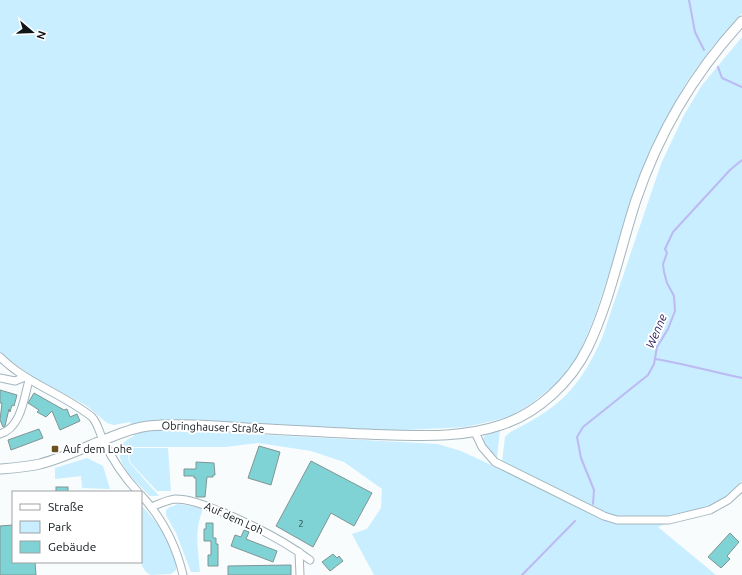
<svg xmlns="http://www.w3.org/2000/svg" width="742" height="575" font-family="Ubuntu,sans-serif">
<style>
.green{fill:#c8eeff}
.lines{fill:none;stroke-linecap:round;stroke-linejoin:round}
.stream{stroke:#bcb9f3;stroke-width:2}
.building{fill:#7fd3d5;stroke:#819495}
.minor-casing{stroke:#a4b5bd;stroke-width:9}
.tertiary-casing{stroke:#a4b5bd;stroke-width:11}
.minor{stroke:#fff;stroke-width:7}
.tertiary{stroke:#fff;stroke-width:9}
.poi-dot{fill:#6b5022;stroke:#fff;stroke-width:1.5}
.labels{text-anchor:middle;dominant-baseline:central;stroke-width:4;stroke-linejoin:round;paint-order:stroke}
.number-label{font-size:9px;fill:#2b4447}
.street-label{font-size:11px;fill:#0f1518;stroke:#fff}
.poi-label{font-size:11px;fill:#0f1518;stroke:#fff;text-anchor:start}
.water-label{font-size:12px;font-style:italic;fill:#2e2063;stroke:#fff}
</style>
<rect width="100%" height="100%" fill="#f8fcfd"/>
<g class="green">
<path d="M0,0h742v13l-29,33 -25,34 -22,38 -16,32 -12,35 -43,131 -17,40 -21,27 -25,20 -23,14 -43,10 -82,4h-193l247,13 23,7 137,63 1,-5 -97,-47 3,-25 4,-4c20,-11 42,-22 59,-40 15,-16 25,-35 34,-55l59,-174 23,-49 18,-30 40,-48v444l-22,21 -62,25 58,48h-342l-22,-41 15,-5 14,-21 1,-19 -38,-27 -33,-11 -53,-8 -33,4h-98l2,15 30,34h-9c-11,-11 -37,-33 -29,-50 3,-5 9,-8 13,-10l-4,-14 -16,3 -7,-2 -20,-17 -52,-28 -35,-25z"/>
<path d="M500,430l-3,27c-5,-4 -21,-17 -10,-23 3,-2 9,-3 13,-4z"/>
<polygon points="128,448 168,448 171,491 157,491 130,462"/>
<polygon points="87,458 103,466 110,489 82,488 81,476 55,479 55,468"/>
<path d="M178,504l8,1 17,4c-9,22 -5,40 -3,63h-9l-15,-39 -10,-18v-5l4,-3z"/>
<path d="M141,505c14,15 37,43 35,65l-5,4 -20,1 -5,-3 -4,-6z"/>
</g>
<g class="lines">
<g class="stream">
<polyline points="689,0 695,32 704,50"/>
<polyline points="718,67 722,78 742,87"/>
<path d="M655,359c30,5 58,13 87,19"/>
<polyline points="593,504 594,490 581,458 577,437 583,427 648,375 654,364 657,347 668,329 675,311 674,296 667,283 664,272 663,264 667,253 665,249 673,232 730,170 742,160"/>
<polyline points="522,575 575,521"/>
</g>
</g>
<g class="building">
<polygon points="0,390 17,395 14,406 12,405 10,412 9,409 5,426 3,427 0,420 2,403 0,403"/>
<polygon points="34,393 64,410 67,409 70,417 77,414 80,421 60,430 52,411 46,417 37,412 39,410 28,403"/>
<polygon points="39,429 43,438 11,450 8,440"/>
<polygon points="259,446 280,452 271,485 248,478"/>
<polygon points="311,461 372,493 354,526 331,513 313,547 276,526"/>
<polygon points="196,462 214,463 215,475 213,475 213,477 207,477 205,497 196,497 196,478 194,478 194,476 184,476 184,469 196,469"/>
<rect x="56" y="487" width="12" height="5"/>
<polygon points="206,523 213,523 213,538 216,538 216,544 218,544 218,566 208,566 208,555 211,555 211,541 204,541 204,529 206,529"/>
<polygon points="13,525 13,562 35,562 36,575 0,575 0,526"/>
<polygon points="244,530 249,532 246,539 277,551 273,562 231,546 235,535 241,537"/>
<polygon points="730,533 739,542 727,556 730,559 721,568 708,557"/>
<polygon points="333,554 337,558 339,556 343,561 330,571 322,562"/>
<polygon points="291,565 291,575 228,575 228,566"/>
</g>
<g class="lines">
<g class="minor-casing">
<g id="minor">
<path d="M0,357c26,26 63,37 92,60 7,8 7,16 12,25 9,19 20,35 34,50"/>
<polyline points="0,378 15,381 25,377"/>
<polyline points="475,432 482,447 495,462 604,516 617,520 669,520 710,510 728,500 742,487"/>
<path d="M0,434c21,-6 24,-36 29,-54"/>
<path d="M141,495c21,23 35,50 42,80"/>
<path d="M151,507c8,-3 16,-7 24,-8 16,0 31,7 47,13 31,13 61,28 88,48"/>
<polyline points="299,552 300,575"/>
</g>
</g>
<g class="tertiary-casing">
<path id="tertiary" d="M0,469c13,-1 27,-2 40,-5 19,-5 37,-13 56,-21 17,-6 33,-15 52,-17 31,-3 68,0 99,2 49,2 97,6 145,7 37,1 73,2 109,-10 37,-12 70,-43 87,-78 22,-46 32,-98 48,-147 23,-68 57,-126 106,-179"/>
</g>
<use href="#minor" class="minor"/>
<use href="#tertiary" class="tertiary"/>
</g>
<rect class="poi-dot" x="51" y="445" width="8" height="8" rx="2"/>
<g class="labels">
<g class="number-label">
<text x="301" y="524">2</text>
</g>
<g class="street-label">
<text transform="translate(213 427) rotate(2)">Obringhauser Straße</text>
<text transform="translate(234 518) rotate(24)">Auf dem Loh</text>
</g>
<g class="poi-label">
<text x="63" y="449">Auf dem Lohe</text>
</g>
<g class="water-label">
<text transform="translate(656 331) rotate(-67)">Wenne</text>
</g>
</g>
<rect x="12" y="491" width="130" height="72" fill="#ffffff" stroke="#9fa1a3"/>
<rect x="20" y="504" width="20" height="6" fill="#ffffff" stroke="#9fa1a3"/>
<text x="48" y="511" font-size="12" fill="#0f1518">Straße</text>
<rect x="20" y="521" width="20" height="12" fill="#c8eeff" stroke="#9fa1a3"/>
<text x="48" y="531" font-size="12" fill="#0f1518">Park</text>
<rect x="20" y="541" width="20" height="12" fill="#7fd3d5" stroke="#9fa1a3"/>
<text x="48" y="551" font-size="12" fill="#0f1518">Gebäude</text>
<g transform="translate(32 32) rotate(109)" stroke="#ffffff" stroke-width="3" paint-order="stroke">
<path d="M0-3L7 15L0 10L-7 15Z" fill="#0f1518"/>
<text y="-6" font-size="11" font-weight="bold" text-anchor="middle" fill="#0f1518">N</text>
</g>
</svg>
